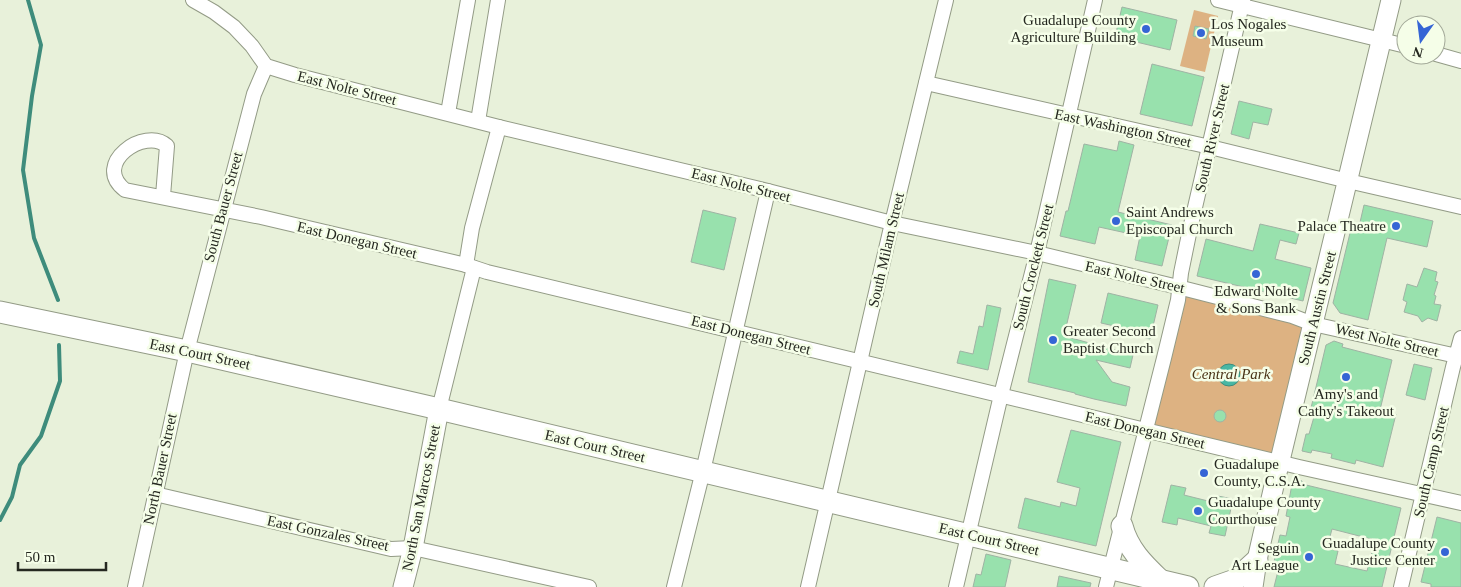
<svg xmlns="http://www.w3.org/2000/svg" width="1461" height="587" font-family="'Times New Roman',serif">
<style>
.green{fill:#ddb282}
.water{fill:#48b7a4;stroke:#3e8c7c}
.lines{fill:none;stroke-linecap:round;stroke-linejoin:round}
.stream{stroke:#3e8c7c;stroke-width:4}
.building{fill:#98e1ad;stroke:#9fb3a4;fill-rule:evenodd}
.street-casing{stroke:#939b86;stroke-width:16}
.secondary-casing{stroke:#939b86;stroke-width:21}
.primary-casing{stroke:#939b86;stroke-width:23}
.street{stroke:#fff;stroke-width:14}
.secondary{stroke:#fff;stroke-width:19}
.primary{stroke:#fff;stroke-width:21}
.poi-dot{fill:#3565d5;stroke:#f5fee8;stroke-width:2}
.labels{text-anchor:middle;dominant-baseline:central;stroke-width:5;stroke-linejoin:round;paint-order:stroke}
.poi-label{font-size:15px;fill:#252820;stroke:#f5fee8;text-anchor:start}
.street-label{font-size:15px;fill:#252820;stroke:#f5fee8}
.park-label{font-size:15px;font-style:italic;fill:#493216;stroke:#f5fee8}
</style>
<rect width="100%" height="100%" fill="#e8f1da"/>
<g class="green">
<polygon points="1194,10 1218,16 1205,72 1180,66"/>
<polygon points="1178,287 1313,324 1279,462 1147,430"/>
</g>
<circle class="water" cx="1229" cy="375" r="11"/>
<g class="lines">
<g class="stream">
<polyline points="28,0 41,45 32,96 23,170 34,238 58,300"/>
<polyline points="0,520 12,497 20,465 41,436 60,381 59,345"/>
</g>
</g>
<g class="building">
<polygon points="1122,7 1177,20 1170,50 1115,37"/>
<polygon points="1195,26 1209,29 1206,39 1193,36"/>
<polygon points="1152,64 1204,77 1192,126 1140,114"/>
<polygon points="1239,101 1272,109 1268,125 1253,122 1249,139 1231,134"/>
<polygon points="1119,141 1134,145 1118,212 1172,225 1162,266 1135,260 1140,236 1099,227 1095,244 1060,236 1066,211 1068,211 1084,144 1117,151"/>
<polygon points="1364,205 1433,221 1427,247 1387,238 1368,320 1340,313 1333,303 1351,229 1358,231"/>
<polygon points="703,210 736,218 724,270 691,262"/>
<polygon points="1260,224 1299,233 1296,244 1280,240 1275,259 1311,268 1303,301 1197,276 1206,239 1253,251"/>
<polygon points="1424,268 1437,272 1435,281 1438,282 1434,295 1436,296 1434,304 1441,305 1437,321 1428,318 1422,322 1418,316 1404,312 1407,302 1403,300 1407,284 1417,287"/>
<polygon points="1049,279 1076,285 1064,336 1133,355 1130,368 1096,360 1112,382 1130,387 1126,406 1094,399 1075,394 1075,393 1028,382"/>
<polygon points="1108,293 1158,305 1150,339 1118,331 1119,327 1101,323"/>
<polygon points="987,305 1001,308 988,370 957,363 960,351 973,354 979,326 983,327"/>
<polygon points="1334,341 1343,344 1342,347 1392,360 1380,410 1396,414 1383,467 1356,460 1355,464 1331,458 1332,454 1312,450 1311,453 1302,451 1306,434 1309,434 1316,410 1311,408 1326,345"/>
<polygon points="1414,364 1432,368 1425,400 1406,395"/>
<circle cx="1220" cy="416" r="6"/>
<polygon points="1071,430 1121,442 1096,546 1018,528 1025,498 1060,507 1061,502 1076,506 1080,488 1057,482"/>
<path d="M1293,479l9,2v3l99,24 -19,79h-108l5,-20 -6,-1 7,-31 6,1 4,-19 -4,-1zM1332,529l43,11 -8,31 -32,-7 3,-13 -11,-3z"/>
<polygon points="1171,485 1186,488 1184,495 1216,503 1218,496 1233,499 1225,536 1209,533 1211,526 1178,518 1177,525 1162,522"/>
<polygon points="1437,517 1461,523 1461,587 1431,587 1431,584 1421,582"/>
<polygon points="986,554 1011,560 1005,587 973,587 976,574 981,575"/>
<polygon points="1059,576 1091,583 1090,587 1057,587"/>
</g>
<g class="lines">
<g class="street-casing">
<g id="street">
<polyline points="193,0 214,12 234,27 252,46 266,66 295,75 499,127 768,191 892,223 1037,253 1178,287 1292,316 1313,324 1461,357"/>
<polyline points="1218,0 1406,46"/>
<polyline points="1436,54 1461,61"/>
<polyline points="926,83 1210,147 1348,181 1461,207"/>
<polyline points="448,113 468,0"/>
<polyline points="478,121 498,0"/>
<path d="M163,196l4,-50c-22,-20 -76,18 -42,44l136,27 205,48 21,7 812,195 162,36"/>
<polyline points="466,265 472,228 499,127"/>
<polyline points="439,409 474,268"/>
<polyline points="155,494 391,549 413,548 589,587"/>
<polyline points="135,587 187,351 254,94 266,66"/>
<polyline points="674,587 703,471 768,191"/>
<polyline points="808,587 892,223 946,0"/>
<polyline points="956,587 1001,395 1037,253 1095,0"/>
<polyline points="1106,587 1164,358 1178,300 1181,273 1190,229 1243,0"/>
<polyline points="1401,587 1453,367 1461,338"/>
</g>
</g>
<g class="secondary-casing">
<g id="secondary">
<polyline points="403,587 413,548 439,409"/>
<polyline points="1253,587 1257,560 1276,477 1391,0"/>
</g>
</g>
<g class="primary-casing">
<g id="primary">
<polyline points="0,312 187,351 439,409 1188,587"/>
<path d="M1122,526c6,23 21,38 38,54"/>
<polyline points="1215,587 1235,580 1257,560"/>
</g>
</g>
<use href="#street" class="street"/>
<use href="#secondary" class="secondary"/>
<use href="#primary" class="primary"/>
</g>
<g class="poi-dot">
<circle cx="1146" cy="29" r="5"/>
<circle cx="1201" cy="33" r="5"/>
<circle cx="1116" cy="221" r="5"/>
<circle cx="1396" cy="226" r="5"/>
<circle cx="1256" cy="274" r="5"/>
<circle cx="1053" cy="340" r="5"/>
<circle cx="1346" cy="377" r="5"/>
<circle cx="1204" cy="473" r="5"/>
<circle cx="1198" cy="511" r="5"/>
<circle cx="1445" cy="552" r="5"/>
<circle cx="1309" cy="557" r="5"/>
</g>
<g class="labels">
<g class="poi-label">
<text x="1136" y="20" text-anchor="end">Guadalupe County<tspan x="1136" dy="17">Agriculture Building</tspan></text>
<text x="1211" y="24">Los Nogales<tspan x="1211" dy="17">Museum</tspan></text>
<text x="1126" y="212">Saint Andrews<tspan x="1126" dy="17">Episcopal Church</tspan></text>
<text x="1386" y="226" text-anchor="end">Palace Theatre</text>
<text x="1256" y="291" text-anchor="middle">Edward Nolte<tspan x="1256" dy="17">&amp; Sons Bank</tspan></text>
<text x="1063" y="331">Greater Second<tspan x="1063" dy="17">Baptist Church</tspan></text>
<text x="1346" y="394" text-anchor="middle">Amy's and<tspan x="1346" dy="17">Cathy's Takeout</tspan></text>
<text x="1214" y="464">Guadalupe<tspan x="1214" dy="17">County, C.S.A.</tspan></text>
<text x="1208" y="502">Guadalupe County<tspan x="1208" dy="17">Courthouse</tspan></text>
<text x="1435" y="543" text-anchor="end">Guadalupe County<tspan x="1435" dy="17">Justice Center</tspan></text>
<text x="1299" y="548" text-anchor="end">Seguin<tspan x="1299" dy="17">Art League</tspan></text>
</g>
<g class="street-label">
<text transform="translate(347 88) rotate(14)">East Nolte Street</text>
<text transform="translate(1123 128) rotate(12)">East Washington Street</text>
<text transform="translate(1212 138) rotate(-77)">South River Street</text>
<text transform="translate(741 185) rotate(14)">East Nolte Street</text>
<text transform="translate(223 207) rotate(-75)">South Bauer Street</text>
<text transform="translate(357 240) rotate(13)">East Donegan Street</text>
<text transform="translate(886 250) rotate(-77)">South Milam Street</text>
<text transform="translate(1033 267) rotate(-76)">South Crockett Street</text>
<text transform="translate(1135 277) rotate(13)">East Nolte Street</text>
<text transform="translate(1317 308) rotate(-76)">South Austin Street</text>
<text transform="translate(751 335) rotate(14)">East Donegan Street</text>
<text transform="translate(1387 340) rotate(13)">West Nolte Street</text>
<text transform="translate(200 354) rotate(12)">East Court Street</text>
<text transform="translate(1145 430) rotate(13)">East Donegan Street</text>
<text transform="translate(595 446) rotate(13)">East Court Street</text>
<text transform="translate(1431 462) rotate(-77)">South Camp Street</text>
<text transform="translate(160 469) rotate(-78)">North Bauer Street</text>
<text transform="translate(421 498) rotate(-79)">North San Marcos Street</text>
<text transform="translate(328 533) rotate(12)">East Gonzales Street</text>
<text transform="translate(989 539) rotate(13)">East Court Street</text>
</g>
<g class="park-label">
<text x="1231" y="374">Central Park</text>
</g>
</g>
<g transform="translate(1421 40) rotate(194)"><circle r="24" fill="#f5fee8" stroke="#a2a898"/>
<path d="M0-4L9 19L0 12L-9 19Z" fill="#3565d5"/>
<text y="-8" font-size="14" font-weight="bold" text-anchor="middle" fill="#252820">N</text>
</g>
<path d="M18 562v8h88v-8" fill="none" stroke="#252820" stroke-width="2.5"/>
<text x="25" y="562" font-size="15" fill="#252820" stroke="#f5fee8" stroke-width="4" paint-order="stroke">50 m</text>
</svg>
